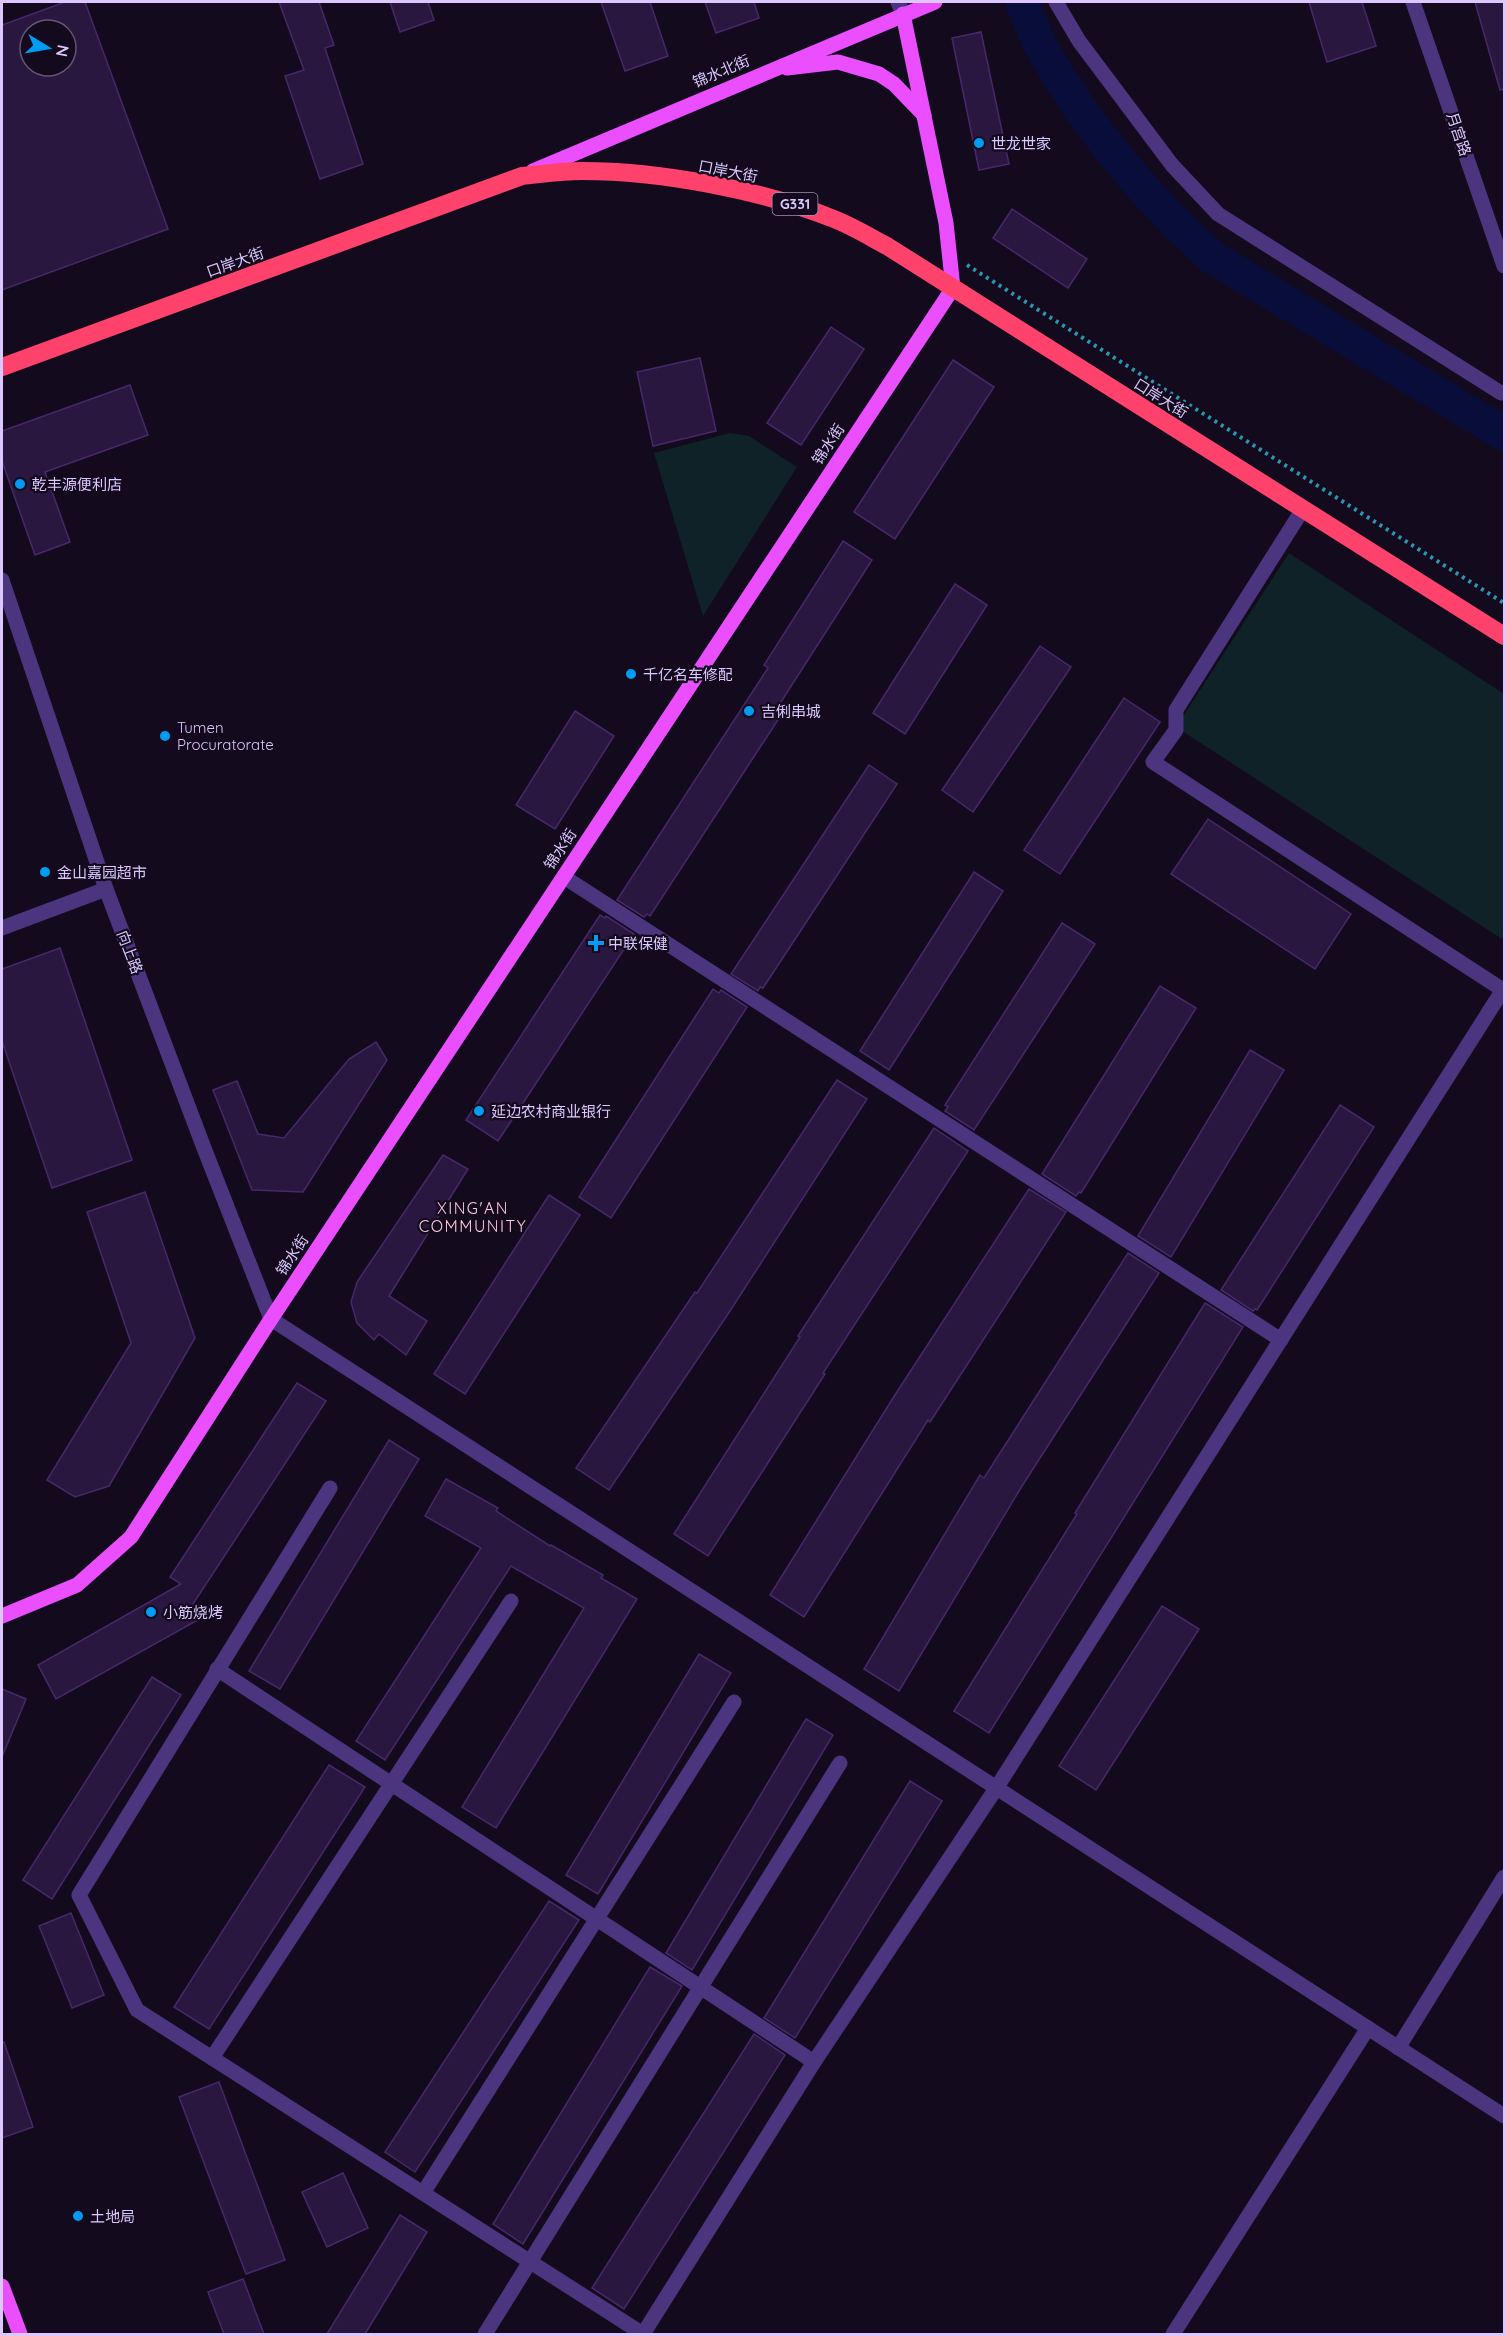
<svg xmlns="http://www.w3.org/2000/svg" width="1506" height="2336" font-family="Quicksand,'Noto Sans SC',sans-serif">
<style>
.green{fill:#0e2227}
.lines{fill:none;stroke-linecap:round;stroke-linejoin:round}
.river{stroke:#080d3a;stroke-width:34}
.building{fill:#29173f;stroke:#47286b;stroke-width:1.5;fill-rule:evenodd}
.path{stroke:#2a96b0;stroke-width:4;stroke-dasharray:3 4.5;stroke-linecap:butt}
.minor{stroke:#4b357e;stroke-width:15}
.major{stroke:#eb4eff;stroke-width:15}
.highway{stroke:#ff426c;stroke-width:18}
.poi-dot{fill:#009bf2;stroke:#130b1d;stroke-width:2}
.labels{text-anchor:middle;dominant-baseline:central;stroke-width:4.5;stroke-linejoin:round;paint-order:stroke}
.shield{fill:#130b1d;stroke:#a08fbb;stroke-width:1.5}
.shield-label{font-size:14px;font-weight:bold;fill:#dcc7ff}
.street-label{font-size:15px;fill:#dcc7ff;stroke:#130b1d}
.poi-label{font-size:15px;fill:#dcc7ff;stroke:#130b1d;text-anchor:start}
.neighbourhood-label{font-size:16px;letter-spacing:1.5px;fill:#ffc9de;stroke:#130b1d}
</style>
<rect width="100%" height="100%" fill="#130b1d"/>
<g class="green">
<polygon points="730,433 749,436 797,467 703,616 654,453"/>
<polygon points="1289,553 1504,694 1504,935 1502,939 1176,727"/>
</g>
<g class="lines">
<path class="river" d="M1022,2c7,16 13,34 22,50 42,74 104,148 168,205l292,177"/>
</g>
<g class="building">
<path d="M65,2h20l83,227 -166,61v-265zM30,30h36v36h-36z"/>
<polygon points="279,2 319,2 334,45 325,48 363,164 320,179 285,76 304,70"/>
<polygon points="390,2 428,2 434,20 400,32"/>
<polygon points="601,2 650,2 668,56 625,71"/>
<polygon points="705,2 754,2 759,18 716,33"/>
<polygon points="1309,2 1362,2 1376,46 1327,62"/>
<polygon points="1475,2 1504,2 1504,89 1500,90"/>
<polygon points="981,32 1009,164 979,170 952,38"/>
<polygon points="1012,209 1087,259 1068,288 993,238"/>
<polygon points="831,327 864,349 801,445 767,423"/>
<polygon points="700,358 716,431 653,446 637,372"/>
<polygon points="953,360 994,387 895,539 854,512"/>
<polygon points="130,385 148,435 45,472 70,542 35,555 2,461 2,431"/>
<polygon points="843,541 872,560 779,705 785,709 650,916 647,914 644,917 617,900 768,668 764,665"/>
<polygon points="955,584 987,605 905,734 873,713"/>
<polygon points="1040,646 1071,667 973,812 942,790"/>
<polygon points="1124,698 1160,722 1060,874 1024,850"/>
<polygon points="575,711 614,736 555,829 516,805"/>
<polygon points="869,765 897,784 763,988 760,987 758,991 731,974"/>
<polygon points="1208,819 1351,914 1315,969 1171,874"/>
<polygon points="974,872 1003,891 889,1070 860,1051"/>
<polygon points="600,915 605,918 606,916 634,934 498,1141 466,1120"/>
<polygon points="1062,923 1095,944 974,1130 945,1111 948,1107 945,1105"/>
<polygon points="60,948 132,1160 52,1188 2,1041 2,969"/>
<polygon points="1160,986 1196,1008 1081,1193 1079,1192 1076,1196 1042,1174"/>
<polygon points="713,989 719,993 721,990 747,1007 611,1218 579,1197"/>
<polygon points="376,1042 387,1060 303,1192 252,1190 213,1090 237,1081 258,1134 284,1138 349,1059"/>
<polygon points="1250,1050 1284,1070 1171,1257 1138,1236"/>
<polygon points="837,1080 867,1099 728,1314 609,1490 576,1468 695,1292 697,1293"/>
<polygon points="1340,1105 1374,1127 1257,1310 1255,1309 1253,1311 1221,1290"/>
<polygon points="934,1128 968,1151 823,1373 825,1374 708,1556 674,1534 800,1337 798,1336"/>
<polygon points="443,1155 468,1169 389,1296 427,1321 406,1355 379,1334 374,1340 357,1323 351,1302 357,1282"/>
<polygon points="1029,1189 1066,1212 930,1422 928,1420 804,1617 770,1595 893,1398"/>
<polygon points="145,1192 195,1338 109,1486 75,1497 47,1480 131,1343 87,1212"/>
<polygon points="549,1195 580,1215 465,1394 434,1374"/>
<polygon points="1128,1253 1159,1273 1022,1486 899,1691 864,1669 980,1475 984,1478"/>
<polygon points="1205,1303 1243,1327 989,1733 954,1711 1077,1514 1075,1513"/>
<polygon points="297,1383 326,1401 189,1610 196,1621 56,1699 38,1665 181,1584 170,1577"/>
<polygon points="389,1440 419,1459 280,1689 249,1671"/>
<polygon points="446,1479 498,1508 496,1511 550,1546 551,1545 603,1575 601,1578 637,1599 496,1828 462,1807 584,1608 511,1566 385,1760 356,1741 481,1548 425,1516"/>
<polygon points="1162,1606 1199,1629 1096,1790 1059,1766"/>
<polygon points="699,1654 731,1673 598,1894 566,1875"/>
<polygon points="152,1677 181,1695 52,1899 23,1880"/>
<polygon points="2,1689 26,1699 2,1757"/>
<polygon points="806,1719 833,1735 692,1970 666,1953"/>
<polygon points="329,1765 365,1787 209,2029 174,2007"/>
<polygon points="910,1781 942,1801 795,2038 764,2018"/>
<polygon points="549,1901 579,1920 415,2172 385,2152"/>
<polygon points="71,1913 104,1995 72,2008 39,1926"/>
<polygon points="650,1967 682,1986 523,2244 493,2224"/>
<polygon points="754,2034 785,2055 624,2309 592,2288"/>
<polygon points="4,2042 33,2127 2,2138 2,2043"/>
<polygon points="219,2082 285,2260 246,2274 179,2097"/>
<polygon points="343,2173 368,2228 327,2247 302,2192"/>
<polygon points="400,2215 427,2232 365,2334 327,2334"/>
<polygon points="243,2279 264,2334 224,2334 208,2292"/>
</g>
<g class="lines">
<polyline class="path" points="967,265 1504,603"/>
<g class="minor">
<polyline points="898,2 903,14"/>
<polyline points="1056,2 1079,41 1172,165 1218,214 1501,393 1504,393"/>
<polyline points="1413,2 1504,266"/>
<polyline points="1303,509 1176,710 1176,730 1153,762 1503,990"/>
<polyline points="2,580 106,889 204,1148 271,1319 1504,2116"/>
<polyline points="564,877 1281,1340"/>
<polyline points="2,928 106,889"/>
<polyline points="330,1488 79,1895 137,2010 643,2334"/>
<polyline points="217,1669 814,2062"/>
<polyline points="1398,2048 1504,1877"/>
<polyline points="212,2058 511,1601"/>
<polyline points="423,2193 734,1702"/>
<polyline points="485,2334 840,1763"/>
<polyline points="643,2334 814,2062 997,1787 1504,988"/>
<polyline points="1173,2334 1368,2028"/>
</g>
<g class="major">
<polyline points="787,68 838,62 879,74 894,84 924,115"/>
<polyline points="533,171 935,2"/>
<polyline points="2,1616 77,1585 131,1537 271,1319 953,288 946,223 903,14"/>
<polyline points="2,2286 20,2334"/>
</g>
<path class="highway" d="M2,367l520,-191c20,-2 40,-5 60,-5 78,0 180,19 252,48 18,7 36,18 53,27l617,390"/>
</g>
<g class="poi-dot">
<circle cx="979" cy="143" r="6"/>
<circle cx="20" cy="484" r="6"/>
<circle cx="631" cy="674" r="6"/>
<circle cx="749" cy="711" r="6"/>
<circle cx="165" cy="736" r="6"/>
<circle cx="45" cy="872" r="6"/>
<path d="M593 934h6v6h6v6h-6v6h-6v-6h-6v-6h6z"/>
<circle cx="479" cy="1111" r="6"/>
<circle cx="151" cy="1612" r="6"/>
<circle cx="78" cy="2216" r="6"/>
</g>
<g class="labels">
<rect class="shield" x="772.5" y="193" width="45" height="22" rx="4.5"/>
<g class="shield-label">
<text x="795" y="204">G331</text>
</g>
<g class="street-label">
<text transform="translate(721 71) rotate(-23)">锦水北街</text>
<text transform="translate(1459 134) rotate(71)">月宫路</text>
<text transform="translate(728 171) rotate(11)">口岸大街</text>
<text transform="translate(235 262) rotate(-20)">口岸大街</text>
<text transform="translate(1161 398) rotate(32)">口岸大街</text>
<text transform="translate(828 444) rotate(-57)">锦水街</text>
<text transform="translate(560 849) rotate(-57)">锦水街</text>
<text transform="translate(130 952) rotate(69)">向上路</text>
<text transform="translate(292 1255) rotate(-57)">锦水街</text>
</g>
<g class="poi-label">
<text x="991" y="143">世龙世家</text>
<text x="32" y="484">乾丰源便利店</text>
<text x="643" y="674">千亿名车修配</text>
<text x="761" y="711">吉俐串城</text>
<text x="177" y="727">Tumen<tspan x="177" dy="17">Procuratorate</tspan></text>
<text x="57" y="872">金山嘉园超市</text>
<text x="608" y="943">中联保健</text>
<text x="491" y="1111">延边农村商业银行</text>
<text x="163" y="1612">小筋烧烤</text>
<text x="90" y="2216">土地局</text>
</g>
<g class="neighbourhood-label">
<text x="473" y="1208">XING'AN<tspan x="473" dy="18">COMMUNITY</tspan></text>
</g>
</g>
<rect width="1506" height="2336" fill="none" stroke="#dcc7ff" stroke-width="6"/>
<g transform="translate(48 48) rotate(101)"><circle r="28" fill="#130b1d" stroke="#635677" stroke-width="1.5"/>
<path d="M0-4.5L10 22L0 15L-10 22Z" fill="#009bf2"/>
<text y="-9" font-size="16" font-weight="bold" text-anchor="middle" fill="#dcc7ff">N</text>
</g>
</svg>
